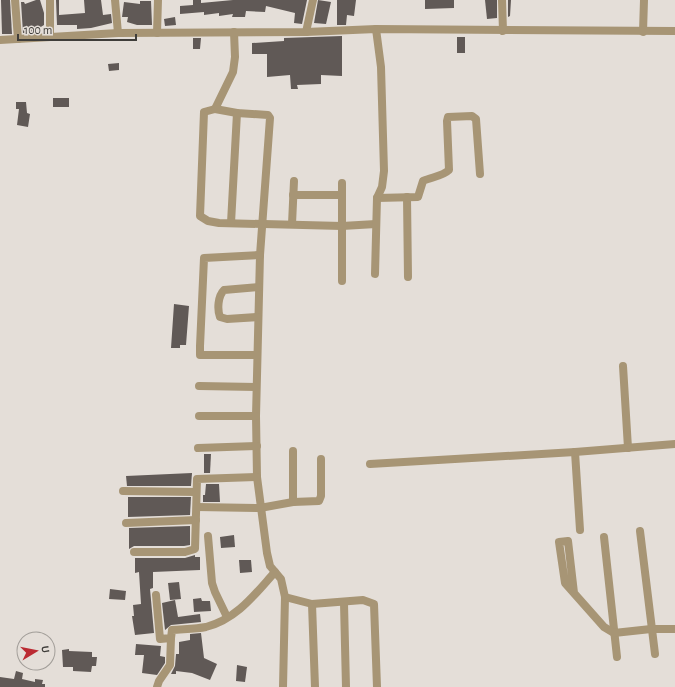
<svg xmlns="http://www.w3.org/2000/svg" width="675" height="687" font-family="'Alegreya Sans',sans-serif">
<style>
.building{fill:#605956}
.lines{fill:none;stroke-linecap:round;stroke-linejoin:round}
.street{stroke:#a79575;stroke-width:8}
</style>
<rect width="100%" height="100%" fill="#e4ded8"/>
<g class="building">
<polygon points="1,0 10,0 12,34 2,34"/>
<polygon points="36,0 40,0 44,13 44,25 31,33 23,33 21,2 24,2 25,4"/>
<polygon points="56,0 59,0 59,15 85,13 84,0 101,0 103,15 111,14 112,23 91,28 77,29 77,25 57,25"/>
<polygon points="193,0 201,0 201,3 233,0 307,0 302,24 294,23 295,13 266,6 265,12 246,11 245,17 232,17 233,14 219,16 219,13 204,15 204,12 180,14 180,6 193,5"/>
<polygon points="318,0 331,2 326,24 314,23"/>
<polygon points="337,0 356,0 354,16 347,15 346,25 337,25"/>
<polygon points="425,0 454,0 454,8 425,9"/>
<polygon points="485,0 497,0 497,18 487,19"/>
<polygon points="508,0 511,0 510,16 508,17"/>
<polygon points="140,1 151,1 152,25 137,25 127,22 128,17 122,17 124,2 140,4"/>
<polygon points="175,17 176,25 165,26 164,19"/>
<polygon points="342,36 342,76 321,75 321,84 297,85 298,89 291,89 290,75 267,77 267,54 252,54 252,43 284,41 284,38"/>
<rect x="457" y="37" width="8" height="16"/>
<polygon points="193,38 201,38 200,49 193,49"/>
<polygon points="119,63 119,70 109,71 108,64"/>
<rect x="53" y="98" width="16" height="9"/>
<polygon points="16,102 26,102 27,113 30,114 28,127 17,125 19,109 16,109"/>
<polygon points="174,304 189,306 186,345 180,345 180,348 171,348"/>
<polygon points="204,454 211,454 210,473 204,473"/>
<polygon points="192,473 191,486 127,486 126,476"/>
<polygon points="206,484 219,484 220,502 203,502 203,495 205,495"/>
<polygon points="128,497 191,497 190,515 128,517"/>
<polygon points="190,526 190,545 184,546 134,546 129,549 129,528"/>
<polygon points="234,535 235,547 221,548 220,537"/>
<polygon points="195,555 195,557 200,557 200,570 153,572 153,588 150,589 154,633 135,635 132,616 134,616 133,605 141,604 139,572 135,573 135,558 185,558"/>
<polygon points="239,560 251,560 252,572 240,573"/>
<polygon points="179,582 181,599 170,600 168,583"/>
<polygon points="110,589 126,591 125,600 109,599"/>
<polygon points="201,598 202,601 210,601 211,611 194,612 193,599"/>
<polygon points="175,600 178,617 200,614 201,622 171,625 165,630 162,603"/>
<polygon points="201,633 204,658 217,664 210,680 192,673 176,671 176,674 171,674 175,666 176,654 179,654 179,642 190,640 190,634"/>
<polygon points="136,644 161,646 160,656 165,657 165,663 157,675 142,673 144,655 135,655"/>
<polygon points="69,649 69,651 92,652 92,657 97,657 96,666 92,666 91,672 73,671 73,667 63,667 62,650"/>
<polygon points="237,665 247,667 245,682 236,681"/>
<polygon points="16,671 23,673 22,679 35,682 35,679 43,680 42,684 45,684 45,687 0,687 0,677 14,679"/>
</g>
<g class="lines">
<g class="street">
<polyline points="15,0 18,39"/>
<polyline points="115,0 118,33"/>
<polyline points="502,0 503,31"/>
<polyline points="234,32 235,57 233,72 215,109 204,112 200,216 208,221 219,223 342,226 376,224"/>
<polyline points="306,32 313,0"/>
<polyline points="643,32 644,0"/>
<polyline points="157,33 158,0"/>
<polyline points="50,37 50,0"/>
<polyline points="0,40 118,33 306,32 376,29 675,31"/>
<polyline points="215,109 237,113 268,115 270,118 260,255 256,416 257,477 267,553 270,566 281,579 285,597 283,687"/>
<polyline points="293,195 342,195"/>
<polyline points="407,197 408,277"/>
<path d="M377,198l41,-1 5,-16c9,-4 20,-5 26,-11l-2,-49 1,-4 24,-1 4,3 4,55"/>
<polyline points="231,223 237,113"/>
<polyline points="292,224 294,181"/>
<polyline points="375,274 377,198 382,187 384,171 381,67 376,29"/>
<polyline points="342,281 342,183"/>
<path d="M258,317l-31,2 -7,-2c-3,-8 -2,-21 4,-27l35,-3"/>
<polyline points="257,355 200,355 200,346 204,258 260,255"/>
<polyline points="623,366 628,448"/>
<polyline points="199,386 256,387"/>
<polyline points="199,416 256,416"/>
<polyline points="198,448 257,446"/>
<polyline points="293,451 293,502"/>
<polyline points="575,452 580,530"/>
<polyline points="370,464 575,452 675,444"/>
<polyline points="123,491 196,492"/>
<polyline points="197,507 260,508 293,502 319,501 321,496 321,459"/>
<polyline points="126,523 196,520"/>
<polyline points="640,531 655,654"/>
<polyline points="208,536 212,583 215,592 227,617"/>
<polyline points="604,537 617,657"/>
<polyline points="134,552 185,552 195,549 197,479 257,477"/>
<polyline points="574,593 568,541 559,542 565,583 604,627 614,633 651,629 675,629"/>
<path d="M156,595l4,44 11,-1 1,-8c11,-1 24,-1 34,-3 31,-8 49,-33 69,-55"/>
<polyline points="285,597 312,604 363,600 374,604 377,687"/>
<polyline points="344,603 346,687"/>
<polyline points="312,604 315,687"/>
<polyline points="157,687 159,681 170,665 171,638"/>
</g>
</g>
<g transform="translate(36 651) rotate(80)"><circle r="19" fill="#e4ded8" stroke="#a29e99"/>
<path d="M0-3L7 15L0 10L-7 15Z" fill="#bb2a32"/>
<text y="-6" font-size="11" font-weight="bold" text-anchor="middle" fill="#3f3d3a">U</text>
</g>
<path d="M18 34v6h118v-6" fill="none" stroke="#3f3d3a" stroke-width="2"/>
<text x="24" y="34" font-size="12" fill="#3f3d3a" stroke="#e4ded8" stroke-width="3" paint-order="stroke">100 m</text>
</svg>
